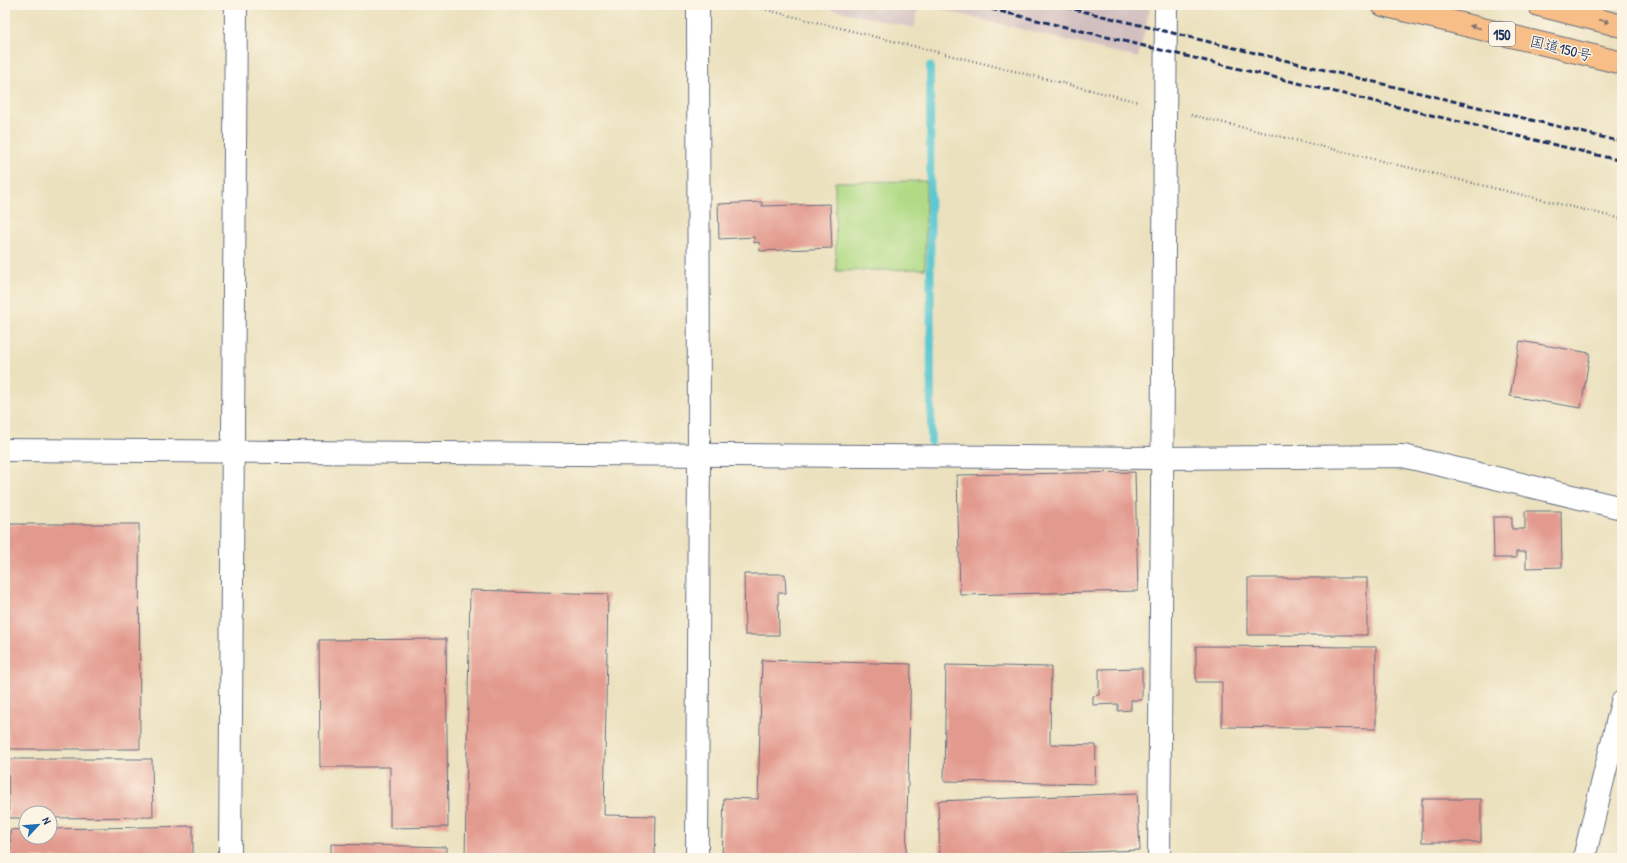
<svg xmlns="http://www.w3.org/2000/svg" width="1627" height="863" font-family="'Patrick Hand','Klee One',sans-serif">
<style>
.industrial{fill:#d2bfc0}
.green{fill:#b1da86;stroke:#668472}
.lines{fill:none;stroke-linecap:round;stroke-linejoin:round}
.stream{stroke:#5bc8d1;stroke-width:8}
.building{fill:#e39a8e}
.minor-casing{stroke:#646d80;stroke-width:24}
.trunk-casing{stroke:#646d80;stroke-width:24}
.path{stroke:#646d80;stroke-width:2.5;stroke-dasharray:1 3;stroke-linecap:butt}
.minor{stroke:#fff;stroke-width:22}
.trunk{stroke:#f7be87;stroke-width:22}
.rail{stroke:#1b2f5e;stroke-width:3;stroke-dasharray:6 3;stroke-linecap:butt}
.oneway{fill:#7e6f70}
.labels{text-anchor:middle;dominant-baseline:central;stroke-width:3;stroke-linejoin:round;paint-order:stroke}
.shield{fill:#fcf5e5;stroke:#5e6a86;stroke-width:1}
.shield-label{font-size:14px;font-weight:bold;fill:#1b2f5e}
.street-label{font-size:15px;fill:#1b2f5e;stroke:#fcf5e5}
</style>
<rect width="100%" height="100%" fill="#fcf5e5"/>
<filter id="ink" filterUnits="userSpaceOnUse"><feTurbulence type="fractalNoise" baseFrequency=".025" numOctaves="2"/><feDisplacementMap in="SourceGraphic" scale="8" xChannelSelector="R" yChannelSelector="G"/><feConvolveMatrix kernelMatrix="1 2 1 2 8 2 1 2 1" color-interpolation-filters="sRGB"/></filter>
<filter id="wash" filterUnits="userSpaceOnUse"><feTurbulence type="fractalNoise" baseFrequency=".012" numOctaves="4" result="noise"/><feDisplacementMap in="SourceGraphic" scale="16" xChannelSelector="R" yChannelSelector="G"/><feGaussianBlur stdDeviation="0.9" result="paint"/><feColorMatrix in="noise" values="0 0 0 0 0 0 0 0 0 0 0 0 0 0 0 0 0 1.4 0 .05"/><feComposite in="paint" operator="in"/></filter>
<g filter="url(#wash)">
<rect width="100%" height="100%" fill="#ebe1be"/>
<g class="industrial">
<polygon points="818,5 919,5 914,28 817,6"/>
<polygon points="923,5 1134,5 1150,9 1138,58"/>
</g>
<polygon class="green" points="926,181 925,269 836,271 835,182"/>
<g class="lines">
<polyline class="stream" points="930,66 931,442"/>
</g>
<g id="blocks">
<g class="building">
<polygon points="762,202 762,206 830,204 832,248 760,251 759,242 754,243 754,237 719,239 718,204"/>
<polygon points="1520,341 1590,353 1581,408 1510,396"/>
<polygon points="1135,472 1138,591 960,595 957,475"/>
<polygon points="1525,511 1561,511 1562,567 1526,568 1526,552 1516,552 1516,558 1494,558 1493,517 1512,517 1512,529 1525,529"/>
<polygon points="7,524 139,524 140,749 8,749"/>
<polygon points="744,574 785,574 786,593 778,593 779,635 745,635"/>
<rect x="1248" y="578" width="119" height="57"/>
<polygon points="470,590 608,594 604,815 656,816 655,858 465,858"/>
<polygon points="446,639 448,827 390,828 390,767 320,767 319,640"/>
<polygon points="1196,646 1376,647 1376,729 1222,727 1222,682 1196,682"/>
<polygon points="762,660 911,664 906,858 722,858 724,798 758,799"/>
<polygon points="946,665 1051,667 1050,744 1096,745 1095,784 944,781"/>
<polygon points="1142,668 1142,700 1131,700 1131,710 1118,711 1118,704 1093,705 1093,696 1099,695 1099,669"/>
<polygon points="8,759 152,759 153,817 50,818 50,813 26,813 26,818 9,818"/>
<polygon points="1137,793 1140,850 940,858 938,801"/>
<rect x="1422" y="799" width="59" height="43"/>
<polygon points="193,826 193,858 11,858 10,830 26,829 26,837 50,837 50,829"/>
<polygon points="331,844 447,847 447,858 331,858"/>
</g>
</g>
</g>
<g filter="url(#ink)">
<use href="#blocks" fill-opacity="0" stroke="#646d80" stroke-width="1"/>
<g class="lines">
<g class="minor-casing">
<g id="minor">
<polyline points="5,450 1163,458 1403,456 1622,508"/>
<polyline points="230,858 236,5"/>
<polyline points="697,858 699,454 698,5"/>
<polyline points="1159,858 1166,5"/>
<polyline points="1584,858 1622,702"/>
</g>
</g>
<g class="trunk-casing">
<g id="trunk">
<polyline points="1383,5 1622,63"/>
<polyline points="1539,5 1622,26"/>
</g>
</g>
<g class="path">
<polyline points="747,5 1139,102"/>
<polyline points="1191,115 1622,219"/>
</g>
<use href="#minor" class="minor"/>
<use href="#trunk" class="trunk"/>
<g class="rail">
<polyline points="974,5 1622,161"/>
<polyline points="1057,5 1622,142"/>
</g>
</g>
<defs><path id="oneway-solid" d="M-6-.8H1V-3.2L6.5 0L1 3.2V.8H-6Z"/></defs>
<g class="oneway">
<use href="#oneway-solid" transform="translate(1604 21) rotate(14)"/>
<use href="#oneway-solid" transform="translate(1475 27) rotate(-166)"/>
</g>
</g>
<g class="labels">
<rect class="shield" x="1489" y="22" width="26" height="24" rx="3"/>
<g class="shield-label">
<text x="1502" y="34">150</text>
</g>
<g class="street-label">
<text transform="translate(1561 48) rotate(14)">国道150号</text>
</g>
</g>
<rect width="1627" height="863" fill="none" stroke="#fcf5e5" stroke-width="20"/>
<g transform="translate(38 825) rotate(64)"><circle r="19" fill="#fcf5e5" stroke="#a2a6af"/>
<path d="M0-3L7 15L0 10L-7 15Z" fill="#1f6fb2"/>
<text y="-6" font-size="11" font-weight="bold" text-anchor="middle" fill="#1b2f5e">N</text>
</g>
</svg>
